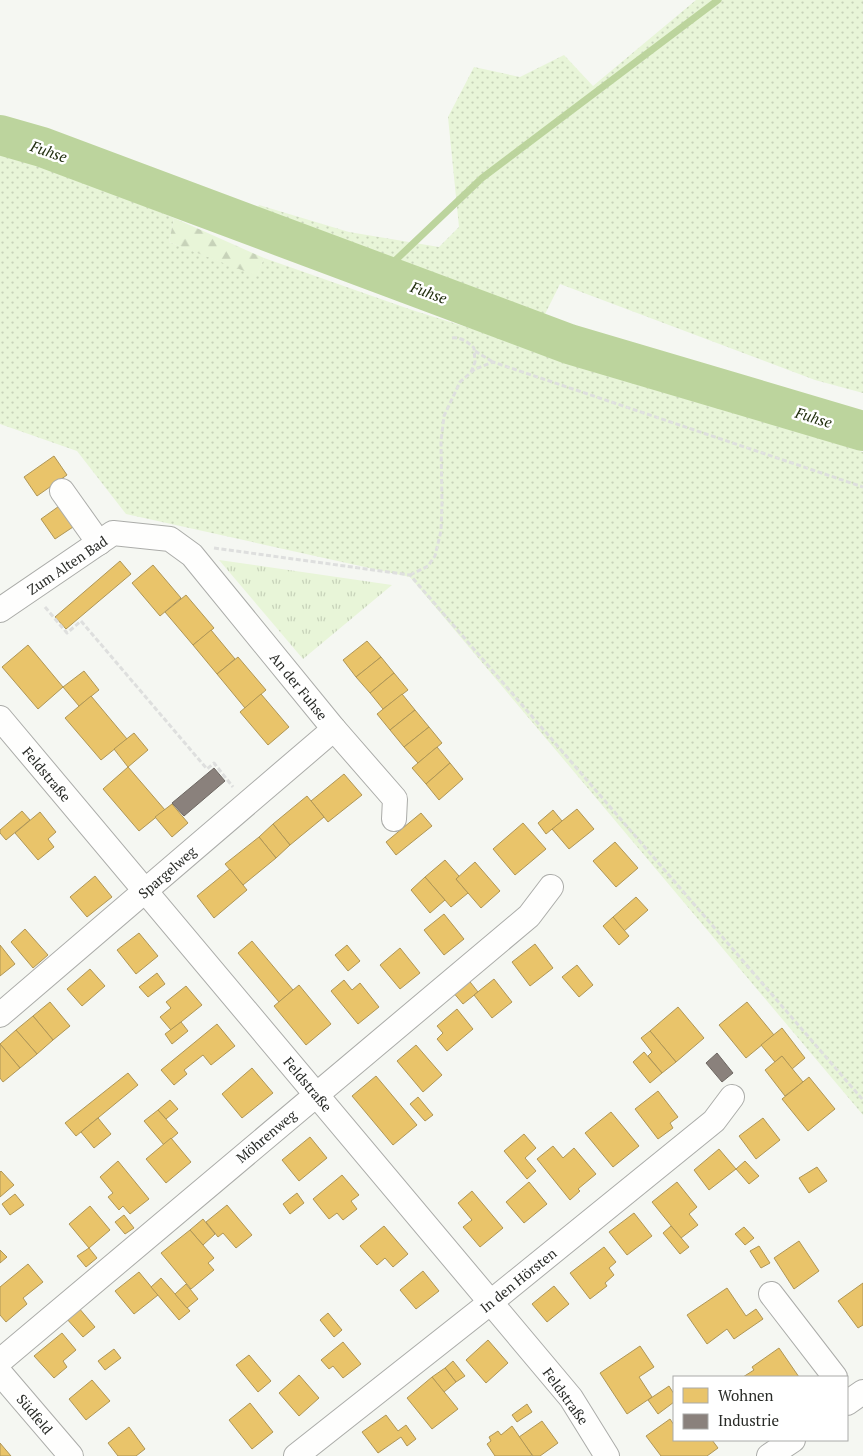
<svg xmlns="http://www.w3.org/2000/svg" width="863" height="1456" font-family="'PT Serif',serif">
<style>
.grass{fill:url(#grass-dots)}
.forest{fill:url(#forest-firs)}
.park{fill:url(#park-tufts)}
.homes{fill:#e9c46a;stroke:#af9656}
.industry{fill:#8a817c;stroke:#6d6762}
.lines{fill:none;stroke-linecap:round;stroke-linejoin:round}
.stream{stroke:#bcd49d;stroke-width:7}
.river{stroke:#bcd49d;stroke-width:40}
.minor-casing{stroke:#abaca9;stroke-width:26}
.path{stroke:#dedfde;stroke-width:3;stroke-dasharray:5 2.5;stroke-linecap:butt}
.minor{stroke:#fefefd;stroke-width:24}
.labels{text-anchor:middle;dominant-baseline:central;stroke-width:5;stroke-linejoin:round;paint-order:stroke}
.street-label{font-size:14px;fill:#282a26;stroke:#fff}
.water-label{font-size:15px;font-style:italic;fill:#212e0e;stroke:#fff}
</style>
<defs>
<pattern id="grass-dots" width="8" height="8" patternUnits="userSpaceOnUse" patternTransform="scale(1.25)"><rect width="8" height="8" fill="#e8f5d8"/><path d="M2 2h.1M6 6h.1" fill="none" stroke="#c7d2b9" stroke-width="1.8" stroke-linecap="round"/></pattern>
<pattern id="forest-firs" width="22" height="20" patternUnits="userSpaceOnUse" patternTransform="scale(1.25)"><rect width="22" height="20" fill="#e8f5d8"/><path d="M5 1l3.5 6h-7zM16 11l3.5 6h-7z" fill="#c7d2b9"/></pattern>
<pattern id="park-tufts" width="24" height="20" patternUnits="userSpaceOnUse" patternTransform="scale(1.25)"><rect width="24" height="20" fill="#e8f5d8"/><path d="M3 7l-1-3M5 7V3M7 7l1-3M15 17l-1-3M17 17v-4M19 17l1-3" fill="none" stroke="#c7d2b9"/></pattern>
</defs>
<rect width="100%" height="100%" fill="#f5f7f2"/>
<g class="grass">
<polygon points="696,0 863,0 863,393 815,380 560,284 543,318 502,302 255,216 259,205 349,232 439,247 459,227 448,117 474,67 520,77 564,55 593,86"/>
<polygon points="0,151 33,159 174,218 169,242 257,275 264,258 412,310 863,452 863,1115 410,577 126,514 77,451 0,424"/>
</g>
<polygon class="forest" points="174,218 264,258 257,276 169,242"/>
<polygon class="park" points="219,560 392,585 303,659"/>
<g class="homes">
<polygon points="54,456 67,475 37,496 24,477"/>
<polygon points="62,504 76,525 55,539 41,519"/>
<polygon points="120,561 131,574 66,629 55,617"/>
<polygon points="153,565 181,598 160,616 132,583"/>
<polygon points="186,595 214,628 193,645 165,612"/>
<polygon points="211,630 235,659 217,674 193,645"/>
<polygon points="367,641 381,657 356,677 343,660"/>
<polygon points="28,645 63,687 38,709 2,667"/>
<polygon points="238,657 266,690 245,708 217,674"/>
<polygon points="381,657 394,673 370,693 356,677"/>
<polygon points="84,671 99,690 79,706 63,687"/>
<polygon points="394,673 408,690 383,709 370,693"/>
<polygon points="261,694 289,727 268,745 240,712"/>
<polygon points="402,694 415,710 390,730 377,714"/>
<polygon points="91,696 127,739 101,760 65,718"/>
<polygon points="415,710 429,727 404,747 390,730"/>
<polygon points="429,727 442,743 418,763 404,747"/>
<polygon points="134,733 148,750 128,767 114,749"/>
<polygon points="437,747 450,763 426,784 412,768"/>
<polygon points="450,763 463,779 439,800 426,784"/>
<polygon points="128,767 165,810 139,831 103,789"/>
<polygon points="344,774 362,795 328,822 311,801"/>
<polygon points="307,796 324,817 290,845 273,824"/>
<polygon points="172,804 188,823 172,837 155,817"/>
<polygon points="577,809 594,829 569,849 552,829"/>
<polygon points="553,810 562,821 546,834 538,823"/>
<polygon points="22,811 30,820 6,840 0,833 0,830"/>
<polygon points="40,812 56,832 48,839 54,847 38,860 15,833"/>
<polygon points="421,813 432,826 396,855 386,842"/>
<polygon points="523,823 546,849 515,875 493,849"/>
<polygon points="273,824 290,845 276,858 259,837"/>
<polygon points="259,837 276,858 243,885 225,864"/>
<polygon points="615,842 638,868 616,887 593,861"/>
<polygon points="445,860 459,876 456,879 468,893 451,907 425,877"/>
<polygon points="475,862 500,891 481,908 456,879"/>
<polygon points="230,869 247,890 214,918 197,896"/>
<polygon points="95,876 112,897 87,917 70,897"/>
<polygon points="425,877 445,900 430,913 411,890"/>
<polygon points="636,897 648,910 624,931 613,917"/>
<polygon points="444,914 464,939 444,955 424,930"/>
<polygon points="613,917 629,936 619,945 603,926"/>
<polygon points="25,929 48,955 33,968 11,942"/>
<polygon points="139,933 158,956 136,974 117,950"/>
<polygon points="252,941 293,990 279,1002 238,953"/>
<polygon points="535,944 553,968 530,986 512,962"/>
<polygon points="0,945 15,964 0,976"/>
<polygon points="347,945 360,961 348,971 335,955"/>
<polygon points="400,948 420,973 400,989 380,965"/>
<polygon points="577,965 593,985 579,997 562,977"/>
<polygon points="90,969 105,986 82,1006 67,989"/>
<polygon points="157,973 165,984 148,997 139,987"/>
<polygon points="467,978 478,992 463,1004 452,991"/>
<polygon points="494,979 512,1002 492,1018 474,995"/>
<polygon points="344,980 352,990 360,983 379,1007 358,1024 331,991"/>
<polygon points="299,985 331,1024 306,1045 274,1006"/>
<polygon points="186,986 202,1005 171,1030 160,1017 171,1008 166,1002"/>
<polygon points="50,1002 70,1026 53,1040 33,1016"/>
<polygon points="747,1002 774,1035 746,1058 719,1025"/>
<polygon points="678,1007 704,1038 676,1062 650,1031"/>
<polygon points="457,1009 473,1029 447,1051 437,1039 443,1033 437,1026"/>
<polygon points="33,1016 53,1040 37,1054 16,1030"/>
<polygon points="181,1022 188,1031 172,1044 165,1034"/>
<polygon points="217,1024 235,1046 211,1065 203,1055 184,1070 187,1074 174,1085 161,1070"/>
<polygon points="782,1028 805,1058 792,1069 782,1056 775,1062 761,1045"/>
<polygon points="16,1030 37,1054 20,1068 0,1044"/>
<polygon points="650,1031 676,1062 662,1073 648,1056 652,1052 641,1038"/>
<polygon points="0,1044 20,1068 3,1082 0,1078"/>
<polygon points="416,1045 442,1075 423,1092 397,1061"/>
<polygon points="644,1052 662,1073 650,1083 633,1062"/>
<polygon points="782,1056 803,1082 785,1096 765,1070"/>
<polygon points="252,1068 273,1093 242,1118 222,1094"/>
<polygon points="128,1073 138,1085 76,1136 65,1123"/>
<polygon points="376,1076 417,1125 393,1145 352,1096"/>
<polygon points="809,1077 835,1109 808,1131 782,1099"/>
<polygon points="658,1091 678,1117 670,1123 673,1128 658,1139 635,1109"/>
<polygon points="418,1097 433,1115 425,1121 410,1104"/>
<polygon points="170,1100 178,1109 166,1119 158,1110"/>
<polygon points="158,1110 178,1133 164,1145 144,1121"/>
<polygon points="611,1112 639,1146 613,1167 585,1133"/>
<polygon points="98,1118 111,1134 94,1148 81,1132"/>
<polygon points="763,1118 780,1140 756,1159 739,1136"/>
<polygon points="524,1134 536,1148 525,1158 536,1171 527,1179 504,1151"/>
<polygon points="310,1137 327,1158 299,1181 282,1160"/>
<polygon points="171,1138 191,1162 166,1183 146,1159"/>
<polygon points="553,1146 563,1158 574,1148 596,1174 578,1189 580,1191 570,1200 537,1159"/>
<polygon points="719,1149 736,1169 709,1190 694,1170"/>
<polygon points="118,1161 149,1199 130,1214 123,1206 119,1210 108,1197 113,1193 100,1177"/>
<polygon points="745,1161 759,1176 749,1184 736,1169"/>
<polygon points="817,1167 827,1181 809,1193 799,1178"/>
<polygon points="1,1171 14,1185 0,1197 0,1172"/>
<polygon points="342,1175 359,1195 351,1201 357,1209 343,1220 337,1213 329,1219 313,1199"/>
<polygon points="529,1182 547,1204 524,1223 506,1202"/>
<polygon points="677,1182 697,1207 689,1214 698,1225 681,1238 652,1202"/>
<polygon points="472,1191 503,1228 480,1247 463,1227 472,1220 458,1203"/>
<polygon points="297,1193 304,1203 290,1214 283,1204"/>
<polygon points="15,1194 24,1205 10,1215 2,1204"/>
<polygon points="227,1205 252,1235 236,1248 223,1233 218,1237 206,1222"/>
<polygon points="90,1206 110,1230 89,1248 69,1224"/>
<polygon points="634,1213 652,1236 627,1255 609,1232"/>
<polygon points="124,1215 134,1228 125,1234 115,1222"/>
<polygon points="203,1219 215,1234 203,1245 190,1230"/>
<polygon points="384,1226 408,1254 393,1267 385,1258 377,1265 360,1246"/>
<polygon points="671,1226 689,1247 680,1254 663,1233"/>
<polygon points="744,1227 754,1238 745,1245 735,1234"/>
<polygon points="190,1230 214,1258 208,1263 214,1270 191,1289 161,1253"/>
<polygon points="799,1241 819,1271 794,1289 774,1258"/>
<polygon points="759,1246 770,1263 761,1268 750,1251"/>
<polygon points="604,1247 616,1262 609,1268 614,1275 605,1283 607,1286 590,1299 570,1273"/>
<polygon points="89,1248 97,1258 86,1267 77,1256"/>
<polygon points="0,1250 7,1257 0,1263"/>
<polygon points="28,1264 43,1282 23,1298 27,1304 6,1322 0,1315 0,1287"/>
<polygon points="423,1271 439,1291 416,1309 400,1290"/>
<polygon points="139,1272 158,1295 134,1314 115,1291"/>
<polygon points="161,1278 190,1311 179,1320 151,1287"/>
<polygon points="863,1283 863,1325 858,1328 838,1301"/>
<polygon points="186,1284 198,1299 187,1308 175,1294"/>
<polygon points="554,1286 569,1304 547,1322 532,1304"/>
<polygon points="727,1288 746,1316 756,1309 763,1319 734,1339 727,1329 707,1344 687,1315"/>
<polygon points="78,1307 95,1327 83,1337 66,1318"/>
<polygon points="328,1313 342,1330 334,1337 320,1320"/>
<polygon points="62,1333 76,1350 63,1361 67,1367 54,1378 34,1356"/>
<polygon points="488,1340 508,1363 486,1383 466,1360"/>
<polygon points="343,1342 361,1364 343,1378 333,1366 329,1369 321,1360"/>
<polygon points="640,1346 654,1367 639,1377 652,1397 627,1414 600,1373"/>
<polygon points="779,1348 799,1377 743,1377 754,1370 752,1367"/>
<polygon points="114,1349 121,1358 105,1370 98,1361"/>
<polygon points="249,1355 271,1381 258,1392 236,1365"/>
<polygon points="453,1361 465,1376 456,1382 445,1368"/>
<polygon points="445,1368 456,1382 444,1392 432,1377"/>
<polygon points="299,1375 319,1398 299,1416 279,1393"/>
<polygon points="432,1377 458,1409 432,1429 407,1398"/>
<polygon points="92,1380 110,1401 86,1420 69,1399"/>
<polygon points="669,1386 674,1394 674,1402 658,1414 648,1400"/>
<polygon points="250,1403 273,1432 252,1449 229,1420"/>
<polygon points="527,1404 532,1412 517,1422 512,1415"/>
<polygon points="386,1415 398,1431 406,1425 416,1439 407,1446 401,1437 378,1453 362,1432"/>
<polygon points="670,1419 674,1425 674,1440 712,1440 718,1448 707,1456 661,1456 646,1436"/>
<polygon points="542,1421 558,1443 540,1456 533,1456 519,1437"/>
<polygon points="512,1426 532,1455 530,1456 495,1456 487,1444 491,1441 489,1437 498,1431 501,1435"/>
<polygon points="129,1427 145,1449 136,1456 118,1456 108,1443"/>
<polygon points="0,1443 11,1456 0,1456"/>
</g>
<g class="industry">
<polygon points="214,768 225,781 184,816 172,803"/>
<polygon points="717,1053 733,1073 722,1082 706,1063"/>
</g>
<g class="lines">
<polyline class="stream" points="381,274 482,178 718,0"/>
<polyline class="river" points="0,135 42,147 569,344 863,431"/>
<g class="minor-casing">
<g id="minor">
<polyline points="62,491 99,543"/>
<polyline points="0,610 113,533 170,539 192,555 334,729 395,799 394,819"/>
<polyline points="0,718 571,1398 607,1456"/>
<polyline points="0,1015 334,729"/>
<polyline points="771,1294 835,1377"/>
<polyline points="0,1361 529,916 551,887"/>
<polyline points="0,1373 71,1456"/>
<polyline points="847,1403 863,1392"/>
<polyline points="296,1456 491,1302 714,1121 732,1097"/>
<polyline points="769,1456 793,1440"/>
</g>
</g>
<g class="path">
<path d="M452,338c9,-1 16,4 22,10l1,14 -4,10"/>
<polyline points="475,351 493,362"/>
<polyline points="214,548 410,575 863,1100"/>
<polyline points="410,575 428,566 435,556 441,531 442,504 441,441 444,416 460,382 475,369 493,362 863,487"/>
<polyline points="45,607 67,633 81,621 207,769 214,763 233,787"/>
</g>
<use href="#minor" class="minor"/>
</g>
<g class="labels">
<g class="street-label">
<text transform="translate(67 565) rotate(-34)">Zum Alten Bad</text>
<text transform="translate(299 686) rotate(51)">An der Fuhse</text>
<text transform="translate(47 774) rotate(50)">Feldstraße</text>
<text transform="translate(167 872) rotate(-41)">Spargelweg</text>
<text transform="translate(308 1084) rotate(50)">Feldstraße</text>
<text transform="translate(266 1136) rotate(-40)">Möhrenweg</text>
<text transform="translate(518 1280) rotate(-39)">In den Hörsten</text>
<text transform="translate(566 1396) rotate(54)">Feldstraße</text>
<text transform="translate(35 1414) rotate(50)">Südfeld</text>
</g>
<g class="water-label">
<text transform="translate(49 151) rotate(19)">Fuhse</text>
<text transform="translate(429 292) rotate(20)">Fuhse</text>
<text transform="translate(814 417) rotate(17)">Fuhse</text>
</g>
</g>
<rect x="673" y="1376" width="175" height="65" fill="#ffffff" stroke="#a9aaa8"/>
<rect x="683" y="1388" width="25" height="15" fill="#e9c46a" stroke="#a9aaa8"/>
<text x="718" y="1401" font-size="15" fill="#282a26">Wohnen</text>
<rect x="683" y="1414" width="25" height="15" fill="#8a817c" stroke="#a9aaa8"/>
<text x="718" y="1426" font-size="15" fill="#282a26">Industrie</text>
</svg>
